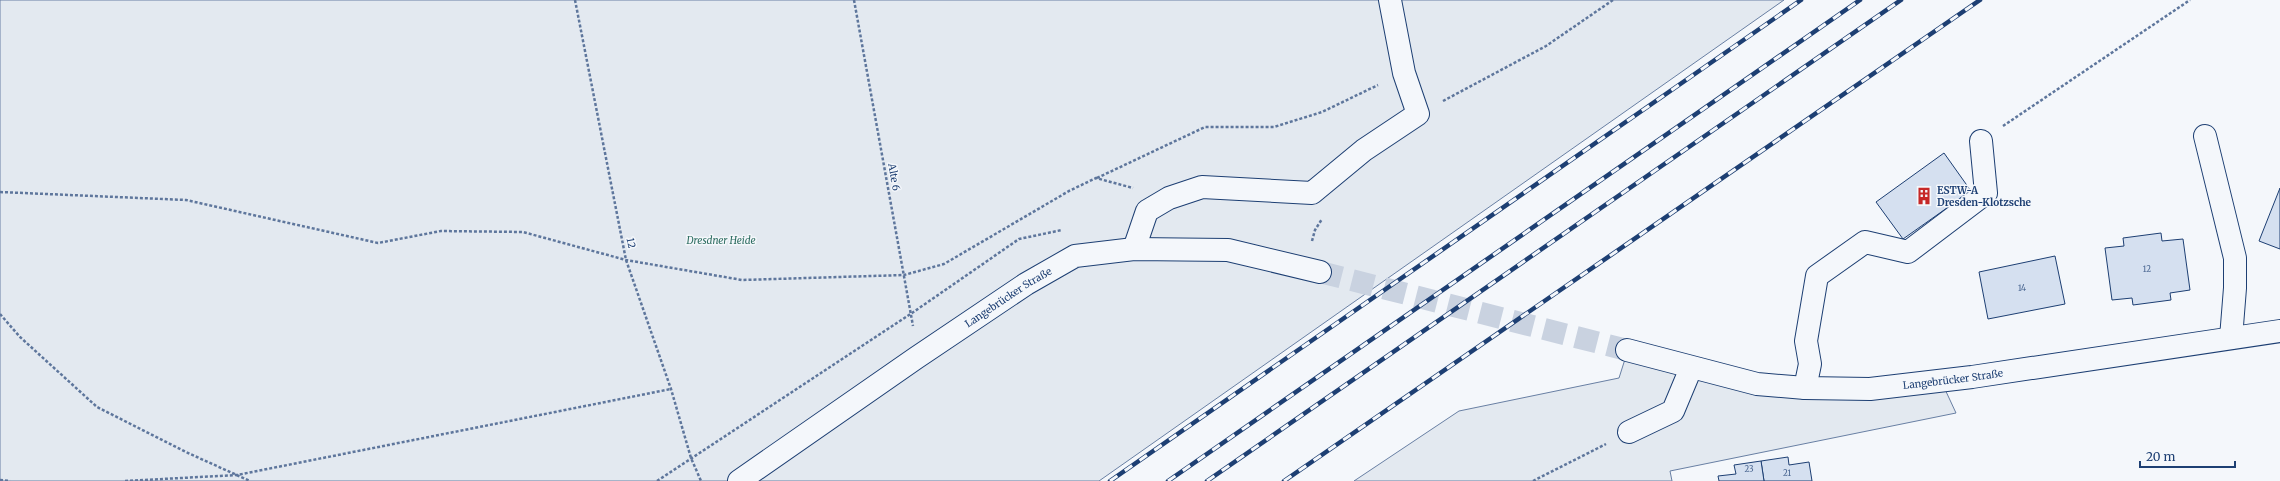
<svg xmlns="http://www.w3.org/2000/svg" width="2280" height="481" font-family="Merriweather,serif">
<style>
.green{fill:#e3e9f0;stroke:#687fa3}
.building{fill:#d5e0f0;stroke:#1d3f73}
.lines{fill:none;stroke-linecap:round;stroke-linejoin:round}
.major-tunnel{stroke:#c9d2e0;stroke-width:22;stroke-dasharray:22 11;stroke-linecap:butt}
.minor-casing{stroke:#1d3f73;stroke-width:24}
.major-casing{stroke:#1d3f73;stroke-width:24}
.path{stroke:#5e769c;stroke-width:2.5;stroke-dasharray:3 2;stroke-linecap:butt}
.minor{stroke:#f4f7fb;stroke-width:22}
.major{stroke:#f4f7fb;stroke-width:22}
.rail-casing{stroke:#1d3f73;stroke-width:4.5}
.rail{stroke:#f4f7fb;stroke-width:3;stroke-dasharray:9;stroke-linecap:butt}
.labels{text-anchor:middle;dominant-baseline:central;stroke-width:3;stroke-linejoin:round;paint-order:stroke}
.number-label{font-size:8px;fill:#4b6792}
.street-label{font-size:10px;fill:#1d3f73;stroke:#f4f7fb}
.poi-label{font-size:10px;font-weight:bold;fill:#1d3f73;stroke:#f4f7fb;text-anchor:start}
.park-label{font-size:10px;font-style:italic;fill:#2c6c60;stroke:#f4f7fb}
</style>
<rect width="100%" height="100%" fill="#f4f7fb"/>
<g class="green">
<polygon points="0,0 1784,0 1099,481 0,481"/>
<polygon points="1626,356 1757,391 1943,385 1956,413 1670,471 1672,481 1354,481 1459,411 1619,378"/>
</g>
<g class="building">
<polygon points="1944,153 1971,191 1903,239 1876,202"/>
<polygon points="2280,188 2280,249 2259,241"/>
<polygon points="2161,233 2162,241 2183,239 2190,290 2170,293 2171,300 2133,305 2132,298 2112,300 2105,248 2124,246 2123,238"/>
<polygon points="2055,256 2065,304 1988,319 1979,272"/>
<polygon points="1788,457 1789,465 1809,462 1812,481 1764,481 1761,461"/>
<polygon points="1761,461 1764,481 1719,481 1718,476 1736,474 1734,465"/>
</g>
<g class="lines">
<polyline class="major-tunnel" points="1320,272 1627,350"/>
<g class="minor-casing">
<g id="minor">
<polyline points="2205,136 2235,258 2235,288 2231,338"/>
<polyline points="1134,249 1147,211 1169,198 1202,187 1312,193 1364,150 1418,114 1404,73 1390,0"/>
<polyline points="1805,388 1810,364 1806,341 1817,276 1865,242 1908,252 1986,193 1981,141"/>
<polyline points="1629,432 1673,411 1691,368"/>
</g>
</g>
<g class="major-casing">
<g id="major">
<path id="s1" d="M1627,350l130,34 48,4 65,1 102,-12 308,-46"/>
<path id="s2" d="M739,481l177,-123 110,-74 49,-28 59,-7 94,1 92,22"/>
</g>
</g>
<g class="path">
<polyline points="575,0 626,260 671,389 691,458 701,481"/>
<polyline points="854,0 913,326"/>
<polyline points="1443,101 1546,46 1613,0"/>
<polyline points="2003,126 2190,0"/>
<polyline points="1097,178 1205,127 1274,127 1322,112 1378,85"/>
<polyline points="0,192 186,200 378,243 441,231 523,232 626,260 742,280 904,275 944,264 1069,191 1096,178 1133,188"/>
<polyline points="1312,241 1315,230 1322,219"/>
<polyline points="0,314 20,337 97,407 188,453 250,481"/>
<polyline points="0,480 10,481"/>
<polyline points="125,481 237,475 671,389"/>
<polyline points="657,481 912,313 1019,239 1062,230"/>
<polyline points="1533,481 1606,444"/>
</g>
<use href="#minor" class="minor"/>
<use href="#major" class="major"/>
<g class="rail-casing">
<g id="rail">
<polyline points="1110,481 1801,0"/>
<polyline points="1168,481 1860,0"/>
<polyline points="1207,481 1901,0"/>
<polyline points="1284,481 1980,0"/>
</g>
</g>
<use href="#rail" class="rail"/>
</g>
<defs>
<g id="building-bare" transform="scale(1.38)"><path d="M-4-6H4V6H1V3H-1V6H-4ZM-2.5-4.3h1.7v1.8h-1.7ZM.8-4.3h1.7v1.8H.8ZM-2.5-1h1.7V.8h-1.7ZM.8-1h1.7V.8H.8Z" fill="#c62828" stroke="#f4f7fb" stroke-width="2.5" paint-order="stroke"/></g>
</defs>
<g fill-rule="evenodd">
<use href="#building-bare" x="1924" y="196"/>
</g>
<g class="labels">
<g class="number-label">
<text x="2147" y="269">12</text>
<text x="2022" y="288">14</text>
<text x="1749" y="469">23</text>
<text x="1787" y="473">21</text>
</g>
<g class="street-label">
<text transform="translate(894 177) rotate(80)">Alte 6</text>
<text transform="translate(631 243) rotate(79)">12</text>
<text stroke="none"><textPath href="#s2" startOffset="326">Langebrücker Straße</textPath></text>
<text stroke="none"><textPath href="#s1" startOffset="331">Langebrücker Straße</textPath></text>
</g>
<g class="poi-label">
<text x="1937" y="190">ESTW-A<tspan x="1937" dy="12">Dresden-Klotzsche</tspan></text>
</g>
<g class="park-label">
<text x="721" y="240">Dresdner Heide</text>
</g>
</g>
<path d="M2140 461v6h95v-6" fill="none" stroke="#1d3f73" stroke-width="2"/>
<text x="2146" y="461" font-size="12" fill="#1d3f73" stroke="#f4f7fb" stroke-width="3" paint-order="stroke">20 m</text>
</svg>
